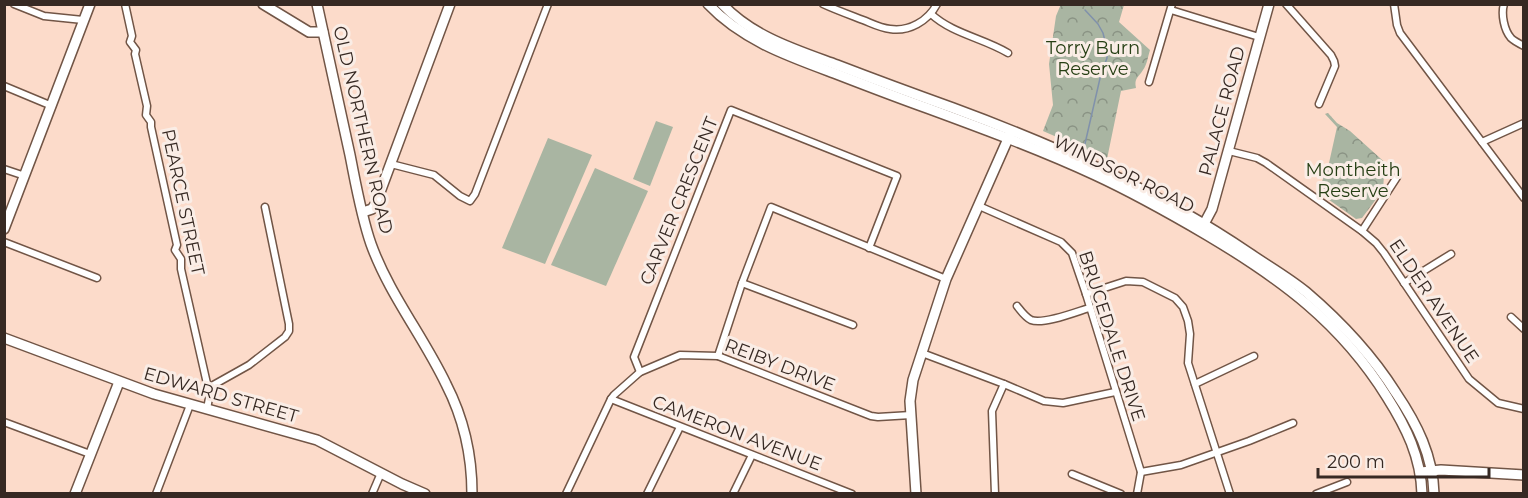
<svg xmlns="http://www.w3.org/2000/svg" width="1528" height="498" font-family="Montserrat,sans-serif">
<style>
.forest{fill:url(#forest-crowns)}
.garden{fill:#a9b5a2}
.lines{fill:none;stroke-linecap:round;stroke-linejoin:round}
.stream{stroke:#8091ab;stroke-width:1.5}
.street-casing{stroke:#715546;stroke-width:9}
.secondary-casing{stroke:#715546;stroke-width:12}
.primary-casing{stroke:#715546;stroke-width:12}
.street{stroke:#fff;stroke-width:6}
.secondary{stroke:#fff;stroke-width:9}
.primary{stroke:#fff;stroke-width:9}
.labels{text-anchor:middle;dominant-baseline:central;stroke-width:6;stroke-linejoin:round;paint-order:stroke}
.park-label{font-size:18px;fill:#263f14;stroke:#faede6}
.street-label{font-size:18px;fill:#362923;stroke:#faede6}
</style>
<defs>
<pattern id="forest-crowns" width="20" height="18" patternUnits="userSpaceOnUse" patternTransform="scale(1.5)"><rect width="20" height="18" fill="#a9b5a2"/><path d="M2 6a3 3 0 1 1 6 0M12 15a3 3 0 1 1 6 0" fill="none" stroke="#8a9384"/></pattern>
</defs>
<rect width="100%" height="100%" fill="#fcdbca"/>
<g class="forest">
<path d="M1061,4l63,1 -5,17 31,28c-2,6 -3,15 -7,20 -5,8 -9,8 -7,18l-15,3 -14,68 -64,-28 10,-26 -4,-41 7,-48z"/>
<polygon points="1328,113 1337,123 1350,131 1390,167 1384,175 1383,190 1362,218 1356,219 1318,192 1329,163 1337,127 1325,114"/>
</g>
<g class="garden">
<polygon points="656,121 673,127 650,186 633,179"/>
<polygon points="548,138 592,155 545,264 502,248"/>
<polygon points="595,168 648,191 606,286 551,265"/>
</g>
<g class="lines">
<polyline class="stream" points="1084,148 1101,74 1107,58 1106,45 1103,33 1098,24 1085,10"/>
<g class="street-casing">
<g id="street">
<polyline points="14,4 44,16 83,20"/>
<polyline points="125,4 132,36 130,42 136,50 135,54 147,106 146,115 151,122 151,127 177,245 175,250 181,259 181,269 208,388 209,398 207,409"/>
<path d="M823,4c13,6 27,11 40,16 8,3 17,8 27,9 19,3 38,-8 47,-25"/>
<polyline points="1286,4 1331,55 1334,61 1335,66 1319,104"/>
<polyline points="1394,4 1397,25 1400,33 1524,198"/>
<path d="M1504,4c-3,10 0,26 7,34 3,3 9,6 13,8"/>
<polyline points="1171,10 1259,37"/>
<path d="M931,14c22,20 52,24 77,39"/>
<polyline points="1149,82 1172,4"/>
<polyline points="4,86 52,106"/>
<polyline points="1482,142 1524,123"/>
<polyline points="1229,151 1257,158 1266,163 1362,231 1376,243 1384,253 1469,379 1498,403 1524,409"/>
<polyline points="391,164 434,175 460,196 470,201 475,194 548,4"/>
<polyline points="4,169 25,176"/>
<polyline points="979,206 1061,242 1072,253 1086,294 1141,472 1137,494"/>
<polyline points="1362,231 1397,177"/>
<polyline points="4,242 97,278"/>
<polyline points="742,283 853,325"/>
<polyline points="1404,283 1451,254"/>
<polyline points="1086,294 1126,281 1143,282 1175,298 1183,307 1188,321 1190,334 1188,363 1230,494"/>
<path d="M1017,306c4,5 8,11 14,14 12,5 45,-8 58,-12"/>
<polyline points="1511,317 1524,329"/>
<polyline points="922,353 1004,384 1044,401 1063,403 1115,392"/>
<polyline points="718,356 742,283 771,207 946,279"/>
<polyline points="640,372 634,357 731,110 897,176 869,248"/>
<polyline points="1195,384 1254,356"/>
<polyline points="208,388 249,365 285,337 289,331 289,324 265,207"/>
<polyline points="611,399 852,494"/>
<polyline points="4,422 90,454"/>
<polyline points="1141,472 1181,465 1249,441 1293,423"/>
<polyline points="1072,474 1121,494"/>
<polyline points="156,494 190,405"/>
<polyline points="372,494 381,473"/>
<polyline points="566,494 611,399 614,395 640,372 680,355 718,356 871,416 878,417 911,415"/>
<polyline points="647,494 680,427"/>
<polyline points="733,494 752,455"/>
<polyline points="995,494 992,411 1004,384"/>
<polyline points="1316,494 1347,482"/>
</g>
</g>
<g class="secondary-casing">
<g id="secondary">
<polyline points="263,4 309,32 323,32"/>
<polyline points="363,212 372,209 376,203 450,4"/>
<polyline points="1204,224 1212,209 1269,4"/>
<polyline points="4,229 90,4"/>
<polyline points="4,338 154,394 317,440 402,484 425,494"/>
<polyline points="1421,472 1441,470 1524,475"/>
<polyline points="75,494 119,382"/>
<polyline points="916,494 910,401 913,380 946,279 1011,132"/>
</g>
</g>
<g class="primary-casing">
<g id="primary">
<path d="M317,4c11,51 22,101 33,151 6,30 11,60 21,89 18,50 52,92 75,140 17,33 26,72 26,110"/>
<path d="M708,4c34,36 80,52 126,69 31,12 62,24 93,35 57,21 114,42 168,67 39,18 76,39 112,60 74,44 134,88 180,162 19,30 34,60 35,97"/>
<path d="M722,4c31,33 74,46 115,61 39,15 77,29 116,43 103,38 205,83 296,145 19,13 40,25 57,39 34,29 66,63 90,101 21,31 37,63 38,101"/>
</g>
</g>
<use href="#street" class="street"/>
<use href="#secondary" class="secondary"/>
<use href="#primary" class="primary"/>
</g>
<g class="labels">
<g class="park-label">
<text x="1093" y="48">Torry Burn<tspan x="1093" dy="21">Reserve</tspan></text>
<text x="1353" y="170">Montheith<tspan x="1353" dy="21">Reserve</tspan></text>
</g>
<g class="street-label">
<text transform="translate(1222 111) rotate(-75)">PALACE ROAD</text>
<text transform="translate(363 130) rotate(77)">OLD NORTHERN ROAD</text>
<text transform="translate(1124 174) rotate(26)">WINDSOR ROAD</text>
<text transform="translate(679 201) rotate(-68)">CARVER CRESCENT</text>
<text transform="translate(183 202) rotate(78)">PEARCE STREET</text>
<text transform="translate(1434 301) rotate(56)">ELDER AVENUE</text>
<text transform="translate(1112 336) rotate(72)">BRUCEDALE DRIVE</text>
<text transform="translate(780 365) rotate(21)">REIBY DRIVE</text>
<text transform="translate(221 395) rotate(16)">EDWARD STREET</text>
<text transform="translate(737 433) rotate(21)">CAMERON AVENUE</text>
</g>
</g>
<rect width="1528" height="498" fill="none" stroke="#362923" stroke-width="12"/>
<path d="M1318 468v9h171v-9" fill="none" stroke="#362923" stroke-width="3"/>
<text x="1327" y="468" font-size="18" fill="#362923" stroke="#faede6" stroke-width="4.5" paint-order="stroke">200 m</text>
</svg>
